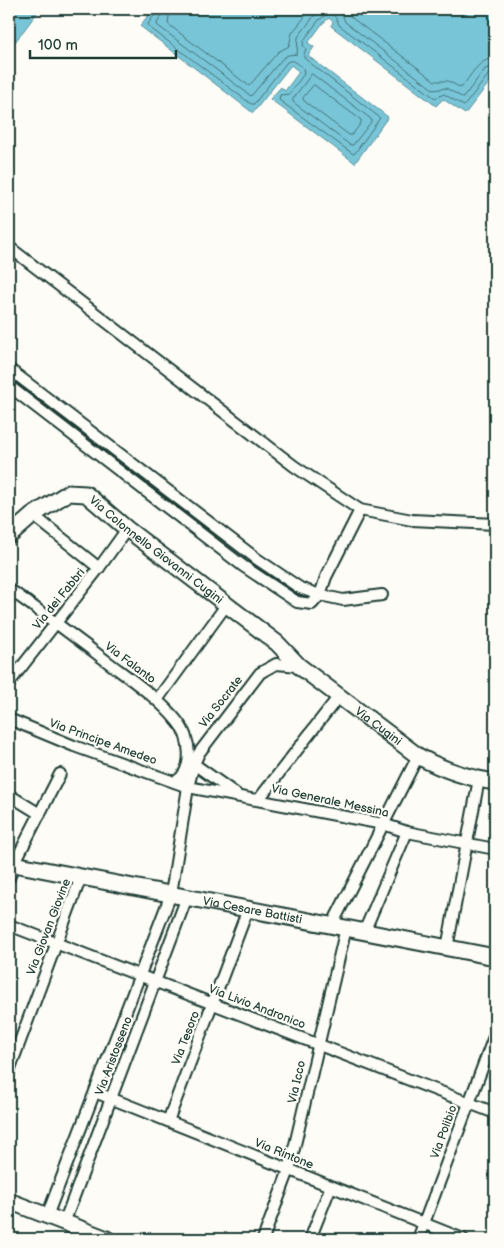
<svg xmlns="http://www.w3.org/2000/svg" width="504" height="1248" font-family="'Balsamiq Sans',sans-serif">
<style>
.water{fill:#79c5d8;stroke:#558f96}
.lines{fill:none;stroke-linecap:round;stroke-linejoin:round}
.shore{stroke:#437376;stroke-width:1}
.street-casing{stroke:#1f3d34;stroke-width:14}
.secondary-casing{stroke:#1f3d34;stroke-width:19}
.street{stroke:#fdfcf7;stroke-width:10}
.secondary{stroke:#fdfcf7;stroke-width:15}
.labels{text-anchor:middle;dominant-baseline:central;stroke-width:4.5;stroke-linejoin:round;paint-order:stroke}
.street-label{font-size:12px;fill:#1f3d34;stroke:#fdfcf7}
</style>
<rect width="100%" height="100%" fill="#fdfcf7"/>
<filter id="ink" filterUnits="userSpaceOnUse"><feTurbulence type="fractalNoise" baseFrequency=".02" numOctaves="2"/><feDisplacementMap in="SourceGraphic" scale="10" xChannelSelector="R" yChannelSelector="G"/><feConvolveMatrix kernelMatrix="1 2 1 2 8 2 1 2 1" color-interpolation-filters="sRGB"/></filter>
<g filter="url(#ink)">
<g class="water">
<polygon points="9,9 40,9 9,50"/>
<polygon points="153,9 495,9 495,75 465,114 443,99 436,106 331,26 333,22 329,18 323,23 308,43 314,47 308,56 388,117 355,163 270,99 281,87 285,91 299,72 291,65 253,113 140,26"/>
</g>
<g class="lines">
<g class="shore">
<path d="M157,9l-1,4 -8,11 1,3 102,77h3l33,-42c7,-4 11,2 16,6l1,6 -15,20 -9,1 -1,5 74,54 2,-1 25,-35 -76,-60v-4l2,-5 -3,-4 1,-5 15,-20 7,-5c8,-3 11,4 13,10l96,73 9,-4 20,12 25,-32 6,-2"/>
<polyline points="163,9 162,15 157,23 157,25 251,96 283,58 288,55 297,54 298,37 314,16 323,9"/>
<polyline points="170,9 168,24 249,86 278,52 289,46 292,33 311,9"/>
<polyline points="335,9 342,14 345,22 434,90 446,88 463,98 485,69 495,66"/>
<path d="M347,9l5,9 83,63h13l13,7c10,-12 17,-29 34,-30"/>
<polygon points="312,74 371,119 371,122 353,145 350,145 293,102 293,99"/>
<polygon points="314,85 361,120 361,123 352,135 349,135 304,101 303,98"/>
</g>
<g class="street-casing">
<g id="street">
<polyline points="9,247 294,466 360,510 412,520 495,524"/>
<polyline points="9,369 257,559 300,588 320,595 312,604 297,602 243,566 9,386"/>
<polyline points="360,510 326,577 320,595 343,600 382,595"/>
<polyline points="33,515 99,568"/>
<path d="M9,589c35,25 70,51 104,77 23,17 46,33 64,55 14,16 18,50 -2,61"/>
<polyline points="9,683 99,568 127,529"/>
<polyline points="157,700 227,604"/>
<polyline points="9,719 74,746 188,787 383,824 407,832 495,849"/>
<polyline points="194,764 236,794"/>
<polyline points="9,795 40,814"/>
<polyline points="259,799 339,696"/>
<polyline points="9,878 14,864 60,774"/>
<polyline points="9,925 495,1113"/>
<polyline points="332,925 418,756"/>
<polyline points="364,932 407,832"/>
<polyline points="447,948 479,779"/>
<polyline points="9,1071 81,877"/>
<polyline points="95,1092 463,1239"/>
<polyline points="168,1121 248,909"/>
<polyline points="47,1216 171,894 188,787 194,764 199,753 260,673 276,664 299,666"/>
<polyline points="64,1223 187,897"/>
<polyline points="263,1239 289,1170 346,928"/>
<polyline points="310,1239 331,1186"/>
<polyline points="418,1239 495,1034"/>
</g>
</g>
<g class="secondary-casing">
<g id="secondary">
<path id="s1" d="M9,536l24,-21 35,-22 18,1 41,35 150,114 22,23 119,90c25,14 49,22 77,26"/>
<path id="s2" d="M9,863l486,94"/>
<polyline points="9,1201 107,1239"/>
</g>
</g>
<use href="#street" class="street"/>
<use href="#secondary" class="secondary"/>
</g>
</g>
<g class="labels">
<g class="street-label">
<text stroke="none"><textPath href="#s1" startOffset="181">Via Colonnello Giovanni Cugini</textPath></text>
<text transform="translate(59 599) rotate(-51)">Via dei Fabbri</text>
<text transform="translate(130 663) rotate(37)">Via Falanto</text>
<text transform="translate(221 702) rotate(-52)">Via Socrate</text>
<text stroke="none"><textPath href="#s1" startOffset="465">Via Cugini</textPath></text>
<text transform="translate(103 742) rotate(20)">Via Principe Amedeo</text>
<text transform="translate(330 801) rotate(12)">Via Generale Messina</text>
<text stroke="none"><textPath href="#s2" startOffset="248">Via Cesare Battisti</textPath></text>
<text transform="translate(49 927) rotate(-69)">Via Giovan Giovine</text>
<text transform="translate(257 1007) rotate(21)">Via Livio Andronico</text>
<text transform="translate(186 1038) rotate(-69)">Via Tesoro</text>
<text transform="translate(114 1056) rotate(-69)">Via Aristosseno</text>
<text transform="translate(297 1082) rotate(-77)">Via Icco</text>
<text transform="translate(444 1132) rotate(-70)">Via Polibio</text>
<text transform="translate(284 1154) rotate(22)">Via Rintone</text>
</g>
</g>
<rect width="504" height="1248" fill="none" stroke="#fdfcf7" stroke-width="30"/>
<rect x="15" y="15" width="474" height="1218" fill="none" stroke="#1f3d34" stroke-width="2" filter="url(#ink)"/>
<path d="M30 50v8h146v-8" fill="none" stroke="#1f3d34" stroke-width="2.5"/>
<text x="38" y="50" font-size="15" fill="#1f3d34" stroke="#fdfcf7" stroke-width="4" paint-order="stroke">100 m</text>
</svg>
